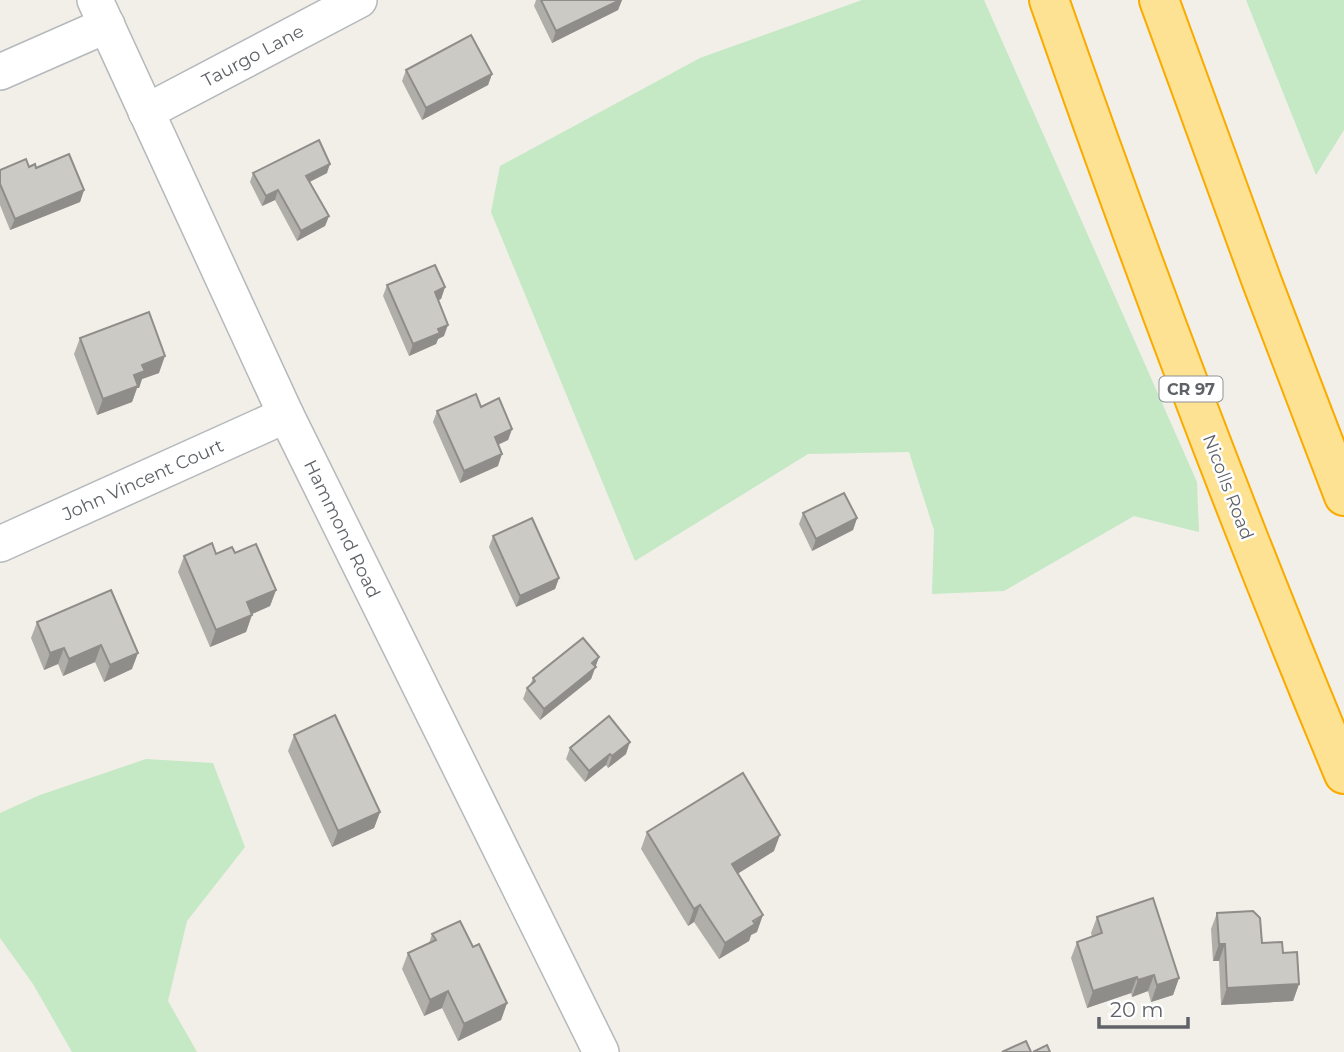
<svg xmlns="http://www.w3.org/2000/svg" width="1344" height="1052" font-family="Montserrat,sans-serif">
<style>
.green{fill:#c5e8c5}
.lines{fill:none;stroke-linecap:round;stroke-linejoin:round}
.street-casing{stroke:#b5b8bc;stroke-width:38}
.highway-casing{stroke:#f9ab00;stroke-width:42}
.street{stroke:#fff;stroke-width:35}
.highway{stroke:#fde293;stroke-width:38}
.wall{fill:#afaea9}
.shaded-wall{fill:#8f8d8a}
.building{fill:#cccac5;stroke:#8f8d8a;stroke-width:2}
.labels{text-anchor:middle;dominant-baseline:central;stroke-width:5;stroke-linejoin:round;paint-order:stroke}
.shield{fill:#fff;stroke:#8f9295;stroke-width:2}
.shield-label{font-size:16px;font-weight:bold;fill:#5f6368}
.street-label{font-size:18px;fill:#5f6368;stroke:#fff}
</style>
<rect width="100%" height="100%" fill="#f1efe8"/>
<g class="green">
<polygon points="862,0 984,0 1197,482 1199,532 1134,516 1004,591 932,594 934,530 909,452 808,454 635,561 491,212 500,166 700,58"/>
<polygon points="1246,0 1344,0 1344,130 1316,175"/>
<polygon points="146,759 213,763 245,847 187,921 168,1001 197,1052 72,1052 33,984 0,938 0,813 40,795"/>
</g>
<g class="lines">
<g class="street-casing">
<g id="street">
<polyline points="95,0 286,415 601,1052"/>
<polyline points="0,72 107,25"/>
<polyline points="146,112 359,0"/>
<polyline points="0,544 286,415"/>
</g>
</g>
<g class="highway-casing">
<g id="highway">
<path d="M1049,0c91,260 188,519 295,774"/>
<polyline points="1159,0 1262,282 1344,496"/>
</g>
</g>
<use href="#street" class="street"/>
<use href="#highway" class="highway"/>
</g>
<g class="wall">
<polygon points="536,0 622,0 618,10 552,43 534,6"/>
<polygon points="406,70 492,74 488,85 422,120 402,81"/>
<polygon points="29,167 36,168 84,190 80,202 10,230 0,205 0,170"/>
<polygon points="253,173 327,173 310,182 329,216 325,226 297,241 275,200 262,206 250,182"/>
<polygon points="387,285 445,287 441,299 438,300 444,336 438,339 436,344 409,356 383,296"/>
<polygon points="80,338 159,373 142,379 139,388 137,388 132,402 97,415 74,354"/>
<polygon points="481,407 512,429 508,440 498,445 498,466 460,483 433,422 437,411"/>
<polygon points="803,513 857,518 853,530 812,551 799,524"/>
<polygon points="493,536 559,578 555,589 516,607 489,547"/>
<polygon points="235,553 276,590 270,606 252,614 246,632 210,647 178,572 184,556"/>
<polygon points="111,590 132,669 104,682 95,662 63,676 58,664 44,670 31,638 37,622"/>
<polygon points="599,657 591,679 540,720 523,699 527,688 530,685 533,678"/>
<polygon points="294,735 380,812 374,828 332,847 288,751"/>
<polygon points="570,748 626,754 608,768 606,765 585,782 566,759"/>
<polygon points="647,832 774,851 737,874 757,932 751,935 749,941 719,959 694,922 688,926 641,849"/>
<polygon points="1217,913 1262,943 1283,953 1299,984 1293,1001 1221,1005 1219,961 1213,961 1211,929"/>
<polygon points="1097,917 1179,978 1173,995 1151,1002 1148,991 1132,997 1131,993 1087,1008 1071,958 1077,942 1092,937 1091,933"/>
<polygon points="432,934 473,947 507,1003 501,1020 458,1041 442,1008 424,1016 402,969 408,953 429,943"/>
</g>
<g class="shaded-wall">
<polygon points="620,0 622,0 618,10 552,43 556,31"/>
<polygon points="492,74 488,85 422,120 426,108"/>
<polygon points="330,164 327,173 303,185 306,176"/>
<polygon points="84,190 80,202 10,230 15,219"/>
<polygon points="278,190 275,200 262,206 266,196"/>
<polygon points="329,216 325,226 297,241 301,231"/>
<polygon points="445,287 441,299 430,304 435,292"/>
<polygon points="448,325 444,336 438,339 436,344 409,356 413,344 438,329"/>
<polygon points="165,356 159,373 142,379 139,388 137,388 132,402 97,415 103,399 134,375 142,365"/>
<polygon points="512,429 508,440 490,448 495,437"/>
<polygon points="502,454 498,466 460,483 464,471"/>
<polygon points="857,518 853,530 812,551 816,539"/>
<polygon points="559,578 555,589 516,607 520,596"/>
<polygon points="276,590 270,606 241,619 247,602"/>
<polygon points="252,615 246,632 210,647 216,630"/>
<polygon points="101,645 95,662 63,676 69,659"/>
<polygon points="64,648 58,664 44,670 50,653"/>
<polygon points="138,653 132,669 104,682 110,665"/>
<polygon points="599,657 591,679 540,720 544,709"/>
<polygon points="630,742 626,754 608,768 612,756"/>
<polygon points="610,754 606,765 585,782 589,771"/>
<polygon points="380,812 374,828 332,847 338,831"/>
<polygon points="780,835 774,851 726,881 732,864"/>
<polygon points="700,905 694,922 688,926 694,909"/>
<polygon points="763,915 757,932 751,935 749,941 719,959 725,943"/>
<polygon points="1219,944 1225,944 1219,961 1213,961"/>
<polygon points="1154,975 1148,991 1132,997 1138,980"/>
<polygon points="1137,977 1131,993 1087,1008 1093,991"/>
<polygon points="1179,978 1173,995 1151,1002 1157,985"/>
<polygon points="1299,984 1293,1001 1221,1005 1227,988"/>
<polygon points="448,991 442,1008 424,1016 430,1000"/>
<polygon points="507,1003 501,1020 458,1041 464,1024"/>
</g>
<g class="building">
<polygon points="541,0 620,0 556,31"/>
<polygon points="471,35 492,74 426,108 406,70"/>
<polygon points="319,140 330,164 306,176 329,216 301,231 278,190 266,196 253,173"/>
<polygon points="69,154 84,190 15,219 0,184 0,170 26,159 29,167 35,164 36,168"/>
<polygon points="435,265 445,287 435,292 448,325 438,329 440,333 413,344 387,285"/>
<polygon points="149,312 165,356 142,365 145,371 134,375 138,386 103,399 80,338"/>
<polygon points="476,394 481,407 499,398 512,429 495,437 502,454 464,471 437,411"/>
<polygon points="844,493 857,518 816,539 803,513"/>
<polygon points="532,518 559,578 520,596 493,536"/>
<polygon points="212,543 216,554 232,547 235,553 256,544 276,590 247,602 252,615 216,630 184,556"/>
<polygon points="111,590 138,653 110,665 101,645 69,659 64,648 50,653 37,622"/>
<polygon points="583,638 599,657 592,663 596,667 544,709 527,688 535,681 533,678"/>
<polygon points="335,715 380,812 338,831 294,735"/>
<polygon points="609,716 630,742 612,756 610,754 589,771 570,748"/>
<polygon points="743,773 780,835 732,864 763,915 753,921 755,924 725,943 700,905 694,909 647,832"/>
<polygon points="1153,898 1179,978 1157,985 1154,975 1138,980 1137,977 1093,991 1077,942 1102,933 1097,917"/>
<polygon points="1253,911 1260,918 1262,943 1282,942 1283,953 1297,952 1299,984 1227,988 1225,944 1219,944 1217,913"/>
<polygon points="460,921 473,947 479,944 507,1003 464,1024 448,991 430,1000 408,953 436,940 432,934"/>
<polygon points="1026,1041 1031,1052 1002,1052"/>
<polygon points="1047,1045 1050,1052 1033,1052"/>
</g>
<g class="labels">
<rect class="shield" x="1159.5" y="376.5" width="63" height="25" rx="5"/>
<g class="shield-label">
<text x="1191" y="389">CR 97</text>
</g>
<g class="street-label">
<text transform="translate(253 56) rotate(-28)">Taurgo Lane</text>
<text transform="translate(143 480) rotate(-24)">John Vincent Court</text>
<text transform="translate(1228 487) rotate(69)">Nicolls Road</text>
<text transform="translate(342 529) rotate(64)">Hammond Road</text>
</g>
</g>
<path d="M1099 1017v10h89v-10" fill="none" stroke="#5f6368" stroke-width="3.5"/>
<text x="1110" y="1017" font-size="21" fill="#5f6368" stroke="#ffffff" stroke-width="5" paint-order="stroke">20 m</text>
</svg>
